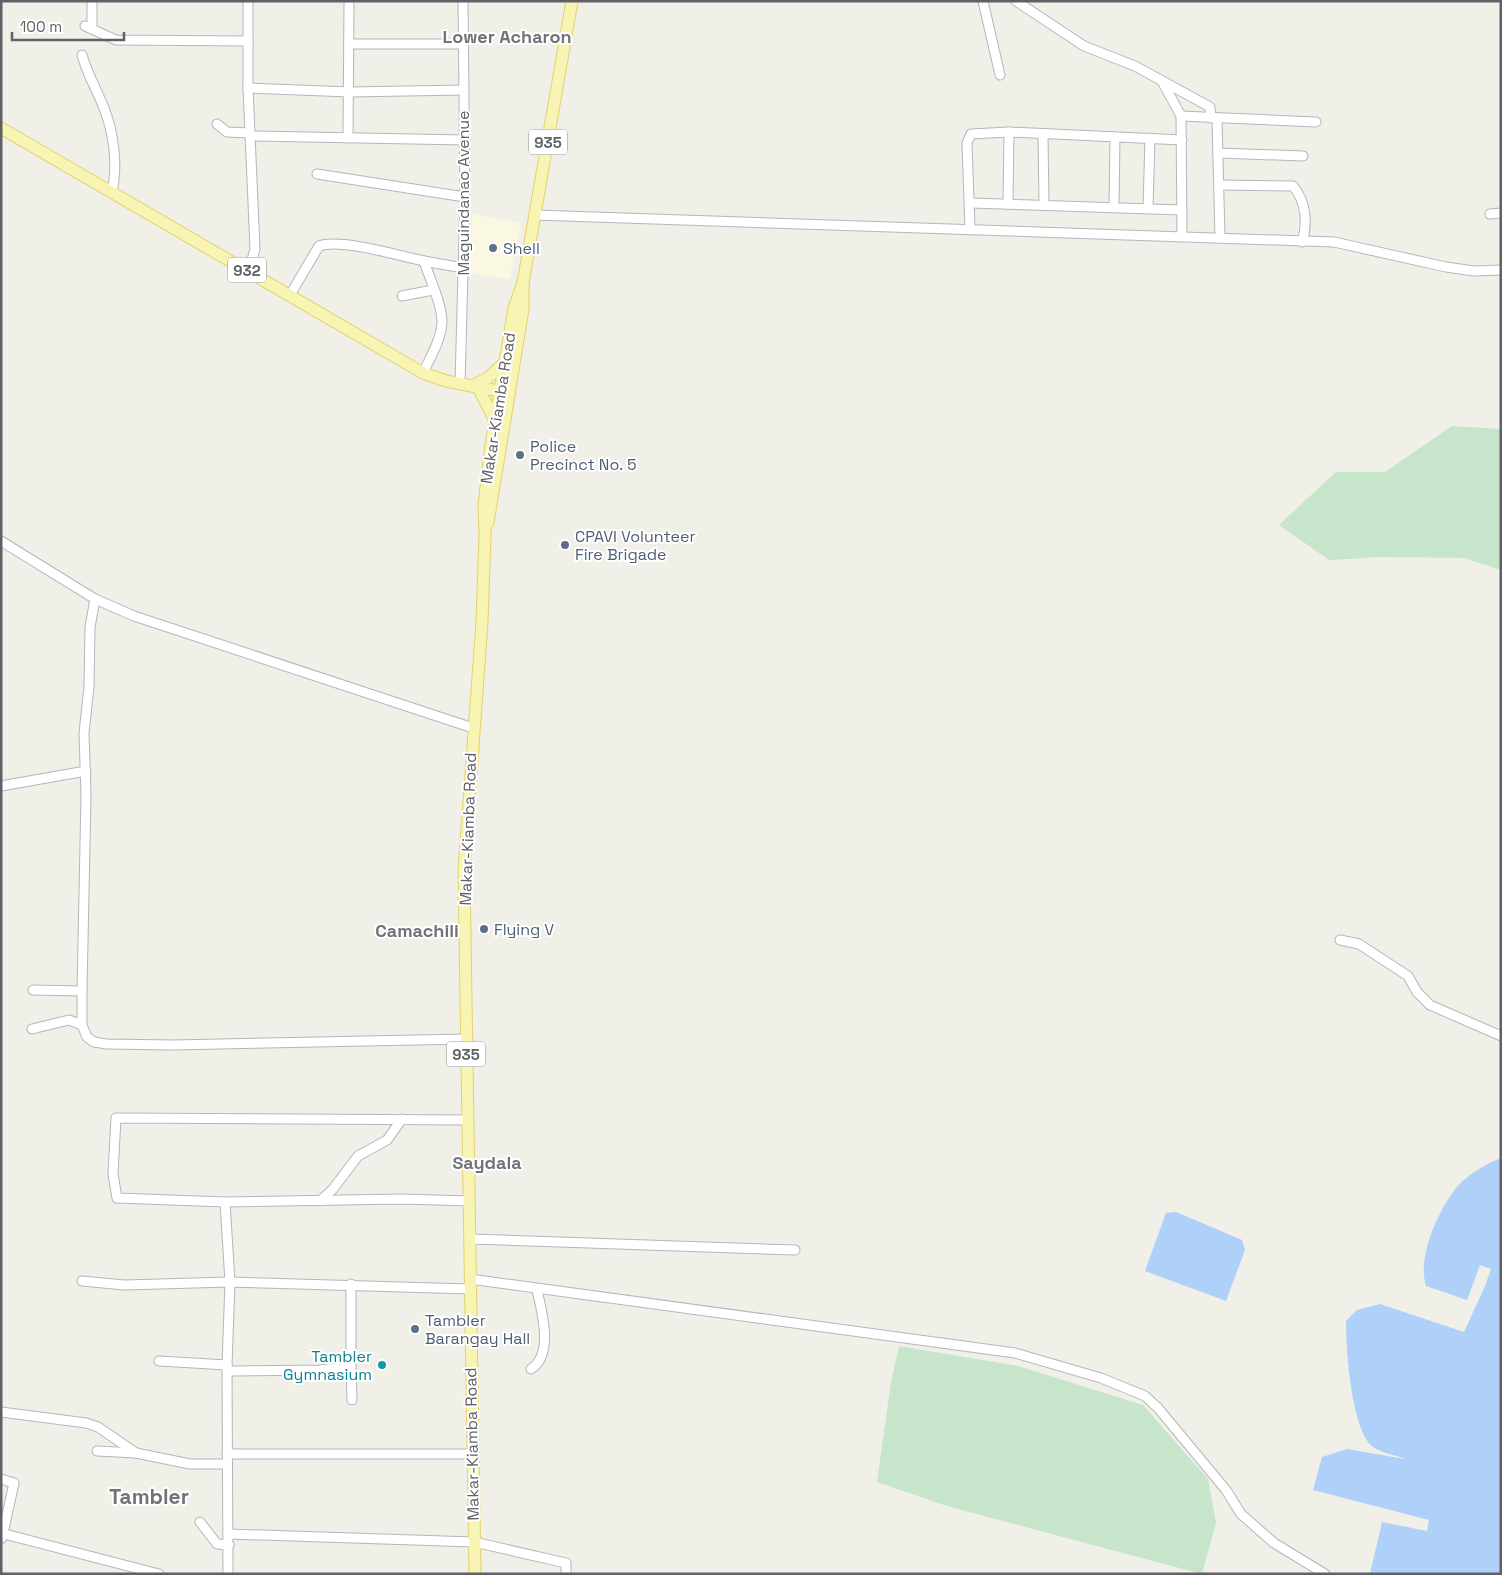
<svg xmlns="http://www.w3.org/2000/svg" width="1502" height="1575" font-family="'Space Grotesk',sans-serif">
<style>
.commercial{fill:#fbf8e1}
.green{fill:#c7e5ca}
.water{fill:#afd0f8}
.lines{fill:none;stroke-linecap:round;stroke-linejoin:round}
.minor-casing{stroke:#b5b6bb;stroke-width:11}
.major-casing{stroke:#e6d16b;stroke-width:13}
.minor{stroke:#fff;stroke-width:9}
.major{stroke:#f8f5b4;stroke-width:11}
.service-dot{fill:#5c6f8a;stroke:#fff;stroke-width:2}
.culture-dot{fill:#0f9aa8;stroke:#fff;stroke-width:2}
.labels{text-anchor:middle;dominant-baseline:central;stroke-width:4;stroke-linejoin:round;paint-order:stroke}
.shield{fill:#fff;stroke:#8f9094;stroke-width:1}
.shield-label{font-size:15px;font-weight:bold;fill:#5f6166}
.street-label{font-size:16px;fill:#5f6166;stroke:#fff}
.service-label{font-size:16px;fill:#4e5e75;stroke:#fff;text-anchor:start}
.culture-label{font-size:16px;fill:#0d838f;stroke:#fff;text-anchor:end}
.neighbourhood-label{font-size:18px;font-weight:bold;fill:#707378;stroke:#fff}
.district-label{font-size:21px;font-weight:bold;fill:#707378;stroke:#fff}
</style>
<rect width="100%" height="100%" fill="#f0efe8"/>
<polygon class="commercial" points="472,214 521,223 510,279 470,273"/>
<g class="green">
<polygon points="1452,426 1501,429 1501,570 1464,558 1381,557 1329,560 1279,525 1336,472 1385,472"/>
<polygon points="899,1346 1018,1366 1143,1405 1208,1479 1216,1523 1202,1574 947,1506 877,1482 891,1382"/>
</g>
<g class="water">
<path d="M1501,1158v416h-131l12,-52 45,9 2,-11 -116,-30 9,-33 25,-8 58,10c-9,-4 -24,-6 -32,-12 -22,-18 -27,-98 -27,-126l11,-11 23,-6 84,28 21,-46 6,-17 -11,-4 -13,35 -41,-14c-9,-29 12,-75 30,-98 12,-14 28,-23 45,-30z"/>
<polygon points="1176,1212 1242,1240 1245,1250 1226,1301 1145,1271 1166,1213"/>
</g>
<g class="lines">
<g class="minor-casing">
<g id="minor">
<polyline points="92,1 92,29"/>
<polyline points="248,1 248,88 255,249 249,271"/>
<polyline points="983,1 1000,75"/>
<polyline points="1016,1 1084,46 1135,66 1210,107 1211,118"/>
<polyline points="85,26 116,40 248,41"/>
<polyline points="349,44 463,44"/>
<path d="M82,55c5,19 15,35 22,53 10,26 14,57 8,84"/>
<polyline points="1162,81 1181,116 1182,236"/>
<polyline points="248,88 349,92 463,90"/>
<polyline points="1181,116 1316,122"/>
<polyline points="1217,118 1220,238"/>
<polyline points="217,124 227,132 250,133"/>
<polyline points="1043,134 1044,205"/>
<polyline points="251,136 465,140"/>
<polyline points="348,138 349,1"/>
<polyline points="1218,153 1303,156"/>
<polyline points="317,174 465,197"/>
<path d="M1220,185l73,1c13,15 15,38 9,56"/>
<polyline points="971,203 1182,210"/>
<polyline points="1008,204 1009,132"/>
<polyline points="1114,207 1115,137"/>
<polyline points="1148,208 1150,138"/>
<polyline points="1490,214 1501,213"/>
<polyline points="535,215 1334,242 1446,267 1474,271 1501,270"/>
<polyline points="970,230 967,143 971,134 1009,132 1182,140"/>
<path d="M290,295l29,-49c22,-8 80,10 105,15"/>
<polyline points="402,296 433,290"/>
<path d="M423,373c7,-15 19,-35 19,-52 -1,-20 -12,-41 -18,-60l39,7"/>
<polyline points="460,384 465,197 463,1"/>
<polyline points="1,541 95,599 134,616 473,728"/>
<polyline points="95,599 90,627 89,687 84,733 86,795 82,991 82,1025 87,1037 94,1042 107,1044 172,1045 466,1039"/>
<polyline points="1,786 86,771"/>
<polyline points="1340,940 1359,944 1408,976 1417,992 1430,1005 1501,1036"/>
<polyline points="33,990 82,991"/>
<polyline points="32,1029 69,1020 82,1025"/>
<polyline points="467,1120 116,1118 113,1174 117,1198 225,1202 403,1199 469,1201"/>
<polyline points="320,1201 333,1189 358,1156 387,1140 402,1119"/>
<polyline points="225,1202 230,1282 227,1365 228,1574"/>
<polyline points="470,1239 795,1250"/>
<polyline points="470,1279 1015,1353 1101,1378 1145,1396 1158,1408 1226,1490 1241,1514 1274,1543 1325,1574"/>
<polyline points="82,1281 124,1285 230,1282 470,1289"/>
<polyline points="159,1361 227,1365"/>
<polyline points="351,1366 352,1400"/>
<path d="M531,1369c23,-15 11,-57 6,-79"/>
<polyline points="228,1371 320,1370 351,1366 351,1284"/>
<polyline points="1,1412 86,1423 98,1427 136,1453"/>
<polyline points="97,1451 136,1453 190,1464 227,1464"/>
<polyline points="227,1454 472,1454"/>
<polyline points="1,1479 14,1483 2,1538"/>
<polyline points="200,1522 217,1544 229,1545"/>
<polyline points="1,1533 159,1574"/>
<polyline points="228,1534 474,1542 566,1563 566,1574"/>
</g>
</g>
<g class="major-casing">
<g id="major">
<polyline points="1,128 423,373 446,381 509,393"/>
<polyline points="472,386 488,378 505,362"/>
<polyline points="478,387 495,421"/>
<polyline points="488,523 523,309 523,283 572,1"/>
<polyline points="475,1574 464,871 482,622 485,535 484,505 491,445 514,308 523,283"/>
</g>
</g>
<use href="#minor" class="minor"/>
<use href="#major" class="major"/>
</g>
<g class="service-dot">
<circle cx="493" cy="248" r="5"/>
<circle cx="520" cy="455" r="5"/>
<circle cx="565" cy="545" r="5"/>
<circle cx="484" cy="929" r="5"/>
<circle cx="415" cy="1329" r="5"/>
</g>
<circle class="culture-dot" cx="382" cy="1365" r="5"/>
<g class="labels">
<g class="shield">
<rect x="529" y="129.5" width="38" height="25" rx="4"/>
<rect x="228" y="257.5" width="38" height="25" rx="4"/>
<rect x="447" y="1041.5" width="38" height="25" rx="4"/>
</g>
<g class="shield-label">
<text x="548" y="142">935</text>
<text x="247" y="270">932</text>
<text x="466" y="1054">935</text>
</g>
<g class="street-label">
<text transform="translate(463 193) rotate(-90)">Maguindanao Avenue</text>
<text transform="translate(498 408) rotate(-81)">Makar-Kiamba Road</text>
<text transform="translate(468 829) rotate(-88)">Makar-Kiamba Road</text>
<text transform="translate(472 1444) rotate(-91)">Makar-Kiamba Road</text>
</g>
<g class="service-label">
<text x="503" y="248">Shell</text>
<text x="530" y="446">Police<tspan x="530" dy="18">Precinct No. 5</tspan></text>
<text x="575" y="536">CPAVI Volunteer<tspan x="575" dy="18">Fire Brigade</tspan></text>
<text x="494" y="929">Flying V</text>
<text x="425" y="1320">Tambler<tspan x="425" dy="18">Barangay Hall</tspan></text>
</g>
<g class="culture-label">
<text x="372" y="1356">Tambler<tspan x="372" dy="18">Gymnasium</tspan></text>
</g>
<g class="neighbourhood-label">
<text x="507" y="36">Lower Acharon</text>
<text x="417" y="930">Camachili</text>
<text x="487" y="1162">Saydala</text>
</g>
<g class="district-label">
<text x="149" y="1496">Tambler</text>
</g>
</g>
<rect width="1502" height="1575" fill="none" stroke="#5f6166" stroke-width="5"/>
<path d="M12 32v8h112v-8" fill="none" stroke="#5f6166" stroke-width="2.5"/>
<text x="20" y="32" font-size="15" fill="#5f6166" stroke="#ffffff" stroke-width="4" paint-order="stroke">100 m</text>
</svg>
